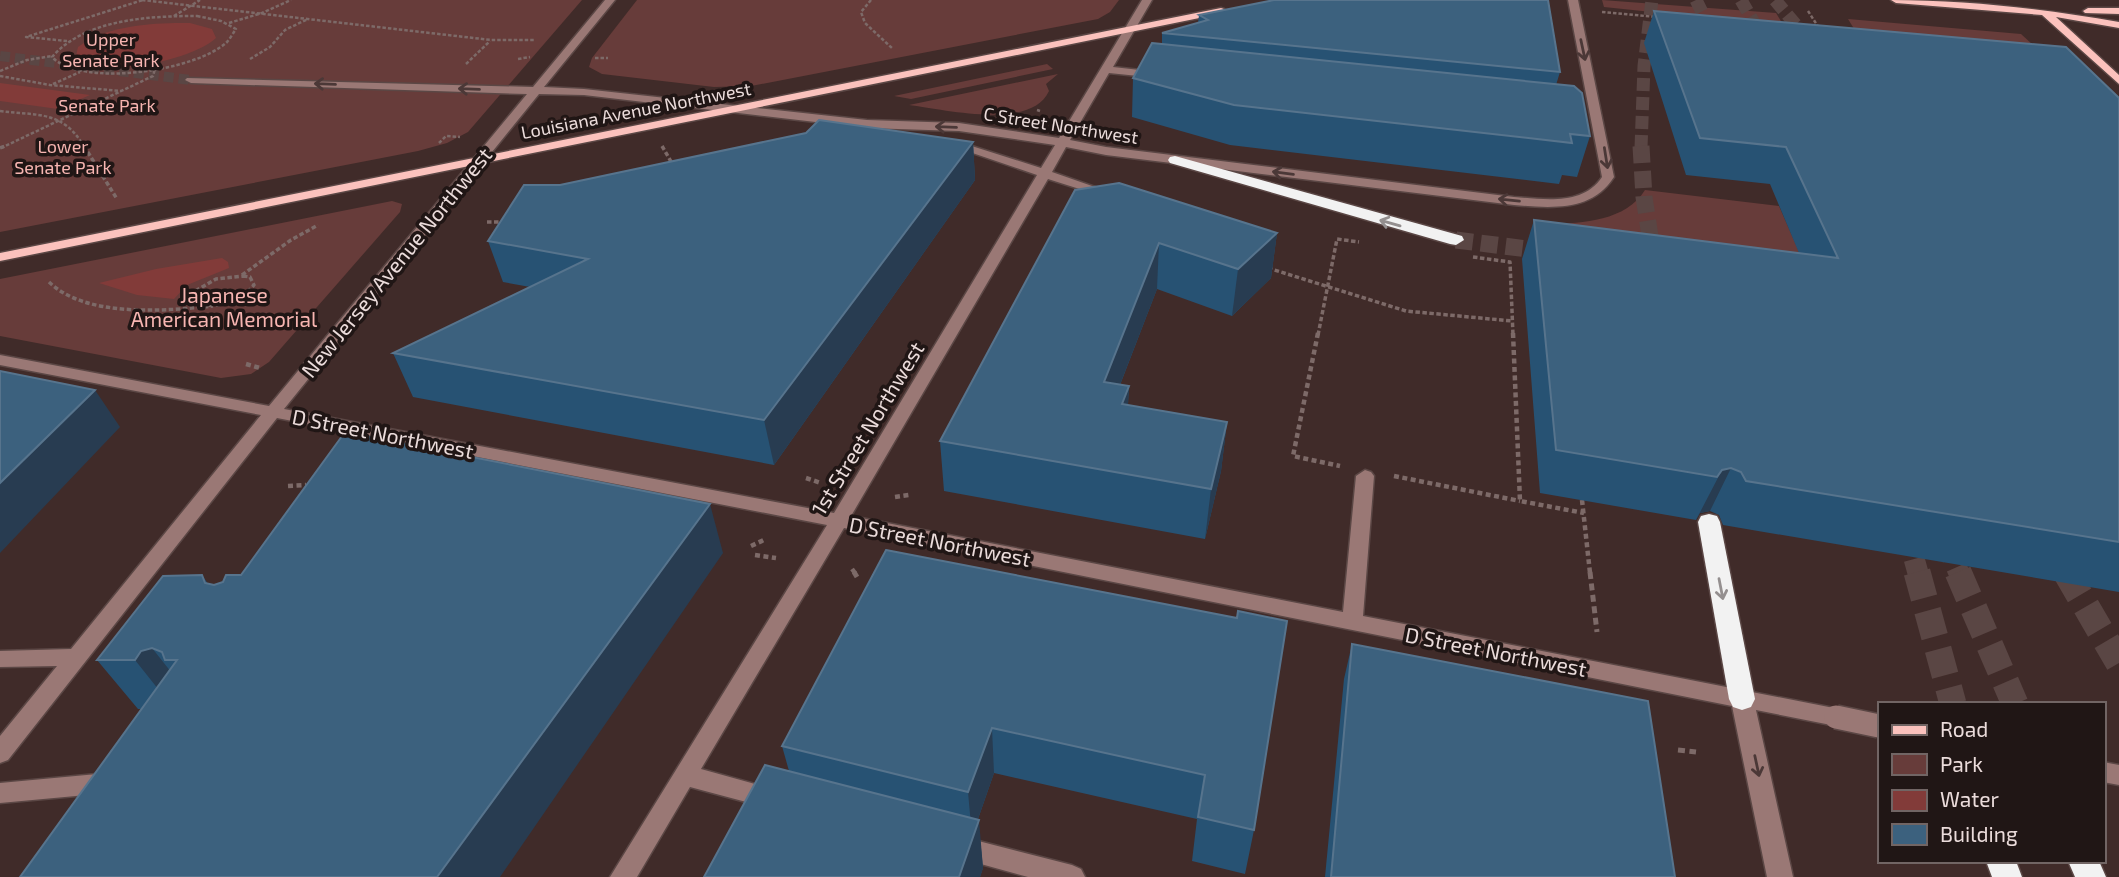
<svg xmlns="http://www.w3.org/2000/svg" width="2119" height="877" font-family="'Exo 2',sans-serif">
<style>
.green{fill:#673c3a}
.water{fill:#823b39}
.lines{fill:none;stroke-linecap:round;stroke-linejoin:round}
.minor-tunnel{stroke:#5a4644;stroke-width:10;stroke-dasharray:10 5;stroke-linecap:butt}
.highway-tunnel-far3{stroke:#5a4644;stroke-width:13;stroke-dasharray:13 6;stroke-linecap:butt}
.highway-tunnel-far2{stroke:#5a4644;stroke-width:17;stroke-dasharray:17 8;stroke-linecap:butt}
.highway-tunnel-far1{stroke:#5a4644;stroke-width:21;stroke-dasharray:21 10;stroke-linecap:butt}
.highway-tunnel{stroke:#5a4644;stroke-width:27;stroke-dasharray:27 13;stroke-linecap:butt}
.minor-casing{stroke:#5b4745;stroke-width:3}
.major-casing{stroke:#5b4745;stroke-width:3}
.highway-casing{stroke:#5b4745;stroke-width:3}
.path-far3{stroke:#7d6a68;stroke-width:2.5;stroke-dasharray:3.5 2;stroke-linecap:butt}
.path-far2{stroke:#7d6a68;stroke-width:3.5;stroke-dasharray:4.5 2.5;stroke-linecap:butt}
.path-far1{stroke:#7d6a68;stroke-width:4.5;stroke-dasharray:5 3.5;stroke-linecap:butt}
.path{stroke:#7d6a68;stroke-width:5;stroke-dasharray:7 4.5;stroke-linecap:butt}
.minor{fill:#9a7875;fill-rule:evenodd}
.major{fill:#fbc2bd;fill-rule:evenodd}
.highway{fill:#f2f2f2;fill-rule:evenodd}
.minor-bridge-casing{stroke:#5b4745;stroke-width:26;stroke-linecap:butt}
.minor-bridge{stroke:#9a7875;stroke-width:23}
.wall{fill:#275273}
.shaded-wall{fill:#283c51}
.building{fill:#3c617e;stroke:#57748d;stroke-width:2}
.oneway{stroke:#4b3837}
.oneway2{stroke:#948f8f}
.labels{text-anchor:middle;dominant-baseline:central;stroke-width:7;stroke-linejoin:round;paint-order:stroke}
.far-park-label{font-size:18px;fill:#f7b5b1;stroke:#201615}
.far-street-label{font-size:18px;fill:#ebdcdb;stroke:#201615}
.street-label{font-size:21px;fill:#ebdcdb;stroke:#201615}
.park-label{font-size:21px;fill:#f7b5b1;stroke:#201615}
</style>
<rect width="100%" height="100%" fill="#402b29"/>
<g class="green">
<polygon points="0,0 582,0 468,132 447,143 418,151 0,232"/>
<polygon points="637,0 1119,0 1110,12 1098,19 751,86 714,87 602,74 589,67 592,58"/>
<polygon points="1602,0 1776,13 1784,26 1604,7"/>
<polygon points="1848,19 2021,34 2033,45 1856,32"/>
<polygon points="1047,64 1053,69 911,99 894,96"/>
<path d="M1058,74l-12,10 3,7c-18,40 -106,18 -140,14z"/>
<path d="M1645,190l134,16 40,91 -269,-73c33,-1 76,-3 95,-34z"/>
<polygon points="392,201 402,204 400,212 269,362 251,374 221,378 0,336 0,279"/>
</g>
<g class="water">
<path d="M175,23h15l22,6 4,9c-23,22 -115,42 -140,18l2,-9c26,-20 65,-23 97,-24z"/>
<polygon points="0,83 90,95 58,109 0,101"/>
<polygon points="222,258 228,262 229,268 187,285 174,299 137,295 99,283 156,269"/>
</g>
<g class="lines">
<polyline class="minor-tunnel" points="0,56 191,80"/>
<g class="highway-tunnel-far3">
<polyline points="1696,0 1716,41"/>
<polyline points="1741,0 1766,44"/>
<polyline points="1775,0 1811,43"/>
<polyline points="1641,148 1644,66 1652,0"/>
</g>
<g class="highway-tunnel-far2">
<polyline points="1641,146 1644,197 1654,262"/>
<polyline points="1456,240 1552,252"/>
</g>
<g class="highway-tunnel-far1">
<polyline points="1906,529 1918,573"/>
<polyline points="1944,539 1959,573"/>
<polyline points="2061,562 2067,573"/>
</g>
<g class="highway-tunnel">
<polyline points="1917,572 1953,704"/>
<polyline points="1958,572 2015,704"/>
<polyline points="2066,572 2119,663"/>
</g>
<g class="minor-casing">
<g id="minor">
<path d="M605,0h10l-71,87 40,2 283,31 92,3 100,15 83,-138h10l-39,67 45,5 5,3 -5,3 -49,-5 -39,67 36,7 408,50c30,2 69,9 88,-20l-34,-177h10l36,177c-22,35 -63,31 -100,28l-408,-50 -40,-8 -14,25 63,22 -7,4 -60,-19 -197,337 492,96 13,-136 9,-6 6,2 3,4 -11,140 481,94 3,7 -3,7 -8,2 -80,-16 37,167h-26l-35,-171 -888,-178 -143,241 79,22 4,7 -4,7 -8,4 -82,-22 -53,90h-27l217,-352 -550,-107 -269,342 -8,3v-27l57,-70 -57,1v-16l71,-2 190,-234 -261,-50v-10l269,51 258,-312 -336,-11 -6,-3 2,-2 346,9zM539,94l45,1 283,33 92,3 96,14 -14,23 -85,-27 -10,3 91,31 -203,338 -550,-104z"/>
<polygon points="2103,762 2119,765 2119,785 2103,782"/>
<polygon points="108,773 116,776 120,783 116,790 108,793 0,803 0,783"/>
<polygon points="959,836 1072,865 1081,869 1085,877 1028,877 959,858 950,855 947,847 950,839"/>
</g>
</g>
<g class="major-casing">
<g id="major">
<path d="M1891,0c77,0 152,9 228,22v6l-63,-11 63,58v9l-77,-69 -146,-12z"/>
<polygon points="1221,8 1224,9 1224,13 0,261 0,253"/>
<polygon points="2088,8 2119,8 2119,14 2085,13 2083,11"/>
</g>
</g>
<g class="highway-casing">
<g id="highway">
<polygon points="1175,156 1462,236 1464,240 1456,245 1450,244 1170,163 1168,160 1170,157"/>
<polygon points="1709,514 1717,516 1720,522 1755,699 1751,707 1742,710 1733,707 1729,699 1698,522 1701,516"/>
<polygon points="1986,861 2016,861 2022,877 1992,877"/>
<polygon points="2068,861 2099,861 2106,877 2075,877"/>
</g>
</g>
<g class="path-far3">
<polyline points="142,0 491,40 535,40"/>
<polyline points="871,0 861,12 865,23 893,49"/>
<polyline points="1808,11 1819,28"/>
<polyline points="1602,12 1656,17"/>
<polyline points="174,16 200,0"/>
<path d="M197,16l24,5 15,8c-3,4 -6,10 -9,13 -31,29 -145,46 -175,15 33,-38 97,-41 145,-41z"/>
<polyline points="229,23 262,13 291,0"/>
<polyline points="67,41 26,37 143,0"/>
<polyline points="595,58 608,58"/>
<polyline points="250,59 270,47 285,30 308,19"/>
<polyline points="518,59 530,57"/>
<polyline points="466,64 490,41"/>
<polyline points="0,71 27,60 52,56"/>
<polyline points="0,76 50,85 121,91"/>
<polyline points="53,84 80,72"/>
<polyline points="1037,110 1040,111"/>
<path d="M0,111c39,5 63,-1 85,37"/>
<polyline points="439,143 446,136 460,137"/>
<polyline points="1,148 153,76 155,69"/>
</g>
<g class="path-far2">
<polyline points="84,146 117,199"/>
<polyline points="662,146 673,165"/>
<polyline points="0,148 5,146"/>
<polyline points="487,222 504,222"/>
<polyline points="1473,257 1510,262 1513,335"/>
<polyline points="1268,268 1406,311 1512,321"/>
<polyline points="242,275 291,240 318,225"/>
<path d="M243,276l7,1 4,8c-15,18 -41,26 -63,16l1,-8 24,-14z"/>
<path d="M49,282c37,36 116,29 164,24"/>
<polyline points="1318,335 1337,239 1359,242"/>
</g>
<g class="path-far1">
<polyline points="1318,333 1293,456 1340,466"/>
<polyline points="1513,333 1520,501 1584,513"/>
<polyline points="246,364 260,368"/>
<polyline points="1394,476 1520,501"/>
<polyline points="806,478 821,483"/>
<polyline points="288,486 306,485"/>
<polyline points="895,497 909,495"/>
<polyline points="1582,500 1590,573"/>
<polyline points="751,546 766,539"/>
<polyline points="755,555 776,558"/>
<polyline points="852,569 855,573"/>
</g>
<g class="path">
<polyline points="854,572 857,577"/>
<polyline points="1590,572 1597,632"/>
<polyline points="1678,750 1696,752"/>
</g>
<use href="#minor" class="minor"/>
<use href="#major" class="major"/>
<use href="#highway" class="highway"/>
<g class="minor-bridge-casing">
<polyline id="minor-bridge" points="1836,717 1879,726"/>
</g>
<use href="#minor-bridge" class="minor-bridge"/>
</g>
<g class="wall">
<polygon points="1654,11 2119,98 2119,592 1723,525 1719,515 1710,511 1700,513 1696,520 1540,493 1522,259 1534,220 1799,253 1770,184 1686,175 1644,43"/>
<polygon points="1199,15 1560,72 1556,85 1590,136 1577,177 1562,175 1559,184 1230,145 1132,117 1133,78 1162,44 1162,33 1198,23"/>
<polygon points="973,142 975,180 774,465 413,397 393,353 530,287 503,282 488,241 560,185"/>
<polygon points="1075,190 1277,233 1271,278 1232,316 1157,289 1120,385 1129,386 1128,405 1227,422 1221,471 1205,539 944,491 940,441"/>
<polygon points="723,553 142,709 138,709 97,660 202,575 208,584 214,585 241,575"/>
<polygon points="1237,618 1254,830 1245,874 1192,861 1197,819 994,773 978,819 983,868 980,877 704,877 789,771 782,746"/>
<polygon points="1352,644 1675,877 1325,877 1344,679"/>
</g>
<g class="shaded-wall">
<polygon points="973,142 975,180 774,465 764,420"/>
<polygon points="1277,233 1271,278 1232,316 1238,269"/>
<polygon points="1159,243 1157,289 1102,431 1104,382"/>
<polygon points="1129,386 1126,435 1122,404"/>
<polygon points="95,390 120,427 0,553 0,483"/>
<polygon points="1227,422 1221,471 1205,539 1211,489"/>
<polygon points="1731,468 1710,511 1700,513 1696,520 1722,470"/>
<polygon points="710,504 723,553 500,877 437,877"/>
<polygon points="152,648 191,697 174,709 135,660 141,651"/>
<polygon points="992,728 994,773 972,836 968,792"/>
<polygon points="979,820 983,868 980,877 959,877"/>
</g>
<g class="building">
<polygon points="1274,0 1548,0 1560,72 1162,33 1208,20 1199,15"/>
<polygon points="1654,11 2066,47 2119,98 2119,542 1746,481 1741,472 1731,468 1722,470 1717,477 1556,450 1534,220 1838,258 1786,147 1700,138"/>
<polygon points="1152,43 1574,86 1582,93 1590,136 1570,134 1572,143 1234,105 1133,78"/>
<polygon points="819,120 973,142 764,420 393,353 588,259 488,241 524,185 560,185 806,133"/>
<polygon points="1119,183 1277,233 1238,269 1159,243 1104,382 1129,386 1122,404 1227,422 1211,489 940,441 1075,190"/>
<polygon points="0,371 95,390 0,483"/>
<polygon points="345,432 710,504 437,877 20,877 177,660 165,660 162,652 152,648 141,651 135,660 97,660 163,576 202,575 205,583 214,585 223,582 226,575 241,575"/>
<polygon points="886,550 1237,618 1238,611 1287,621 1254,830 1198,817 1205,775 992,728 968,792 782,746"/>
<polygon points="1352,644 1648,701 1675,877 1331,877"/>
<polygon points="765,765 979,820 959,877 704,877"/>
</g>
<defs><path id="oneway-shaft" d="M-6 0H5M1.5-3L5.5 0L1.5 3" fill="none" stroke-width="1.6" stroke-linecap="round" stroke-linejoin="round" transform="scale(1.75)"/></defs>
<g class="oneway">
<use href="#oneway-shaft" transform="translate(1583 50) rotate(78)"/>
<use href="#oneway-shaft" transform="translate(325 84) rotate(-178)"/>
<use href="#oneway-shaft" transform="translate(469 89) rotate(-178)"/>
<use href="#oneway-shaft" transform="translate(946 127) rotate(-178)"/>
<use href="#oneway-shaft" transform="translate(1606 158) rotate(81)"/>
<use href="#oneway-shaft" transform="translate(1283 173) rotate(-173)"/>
<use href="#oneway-shaft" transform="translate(1509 200) rotate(-174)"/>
<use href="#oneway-shaft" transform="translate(1757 766) rotate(78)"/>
</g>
<g class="oneway2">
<use href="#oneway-shaft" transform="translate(1390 223) rotate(-164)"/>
<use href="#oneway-shaft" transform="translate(1721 589) rotate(79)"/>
</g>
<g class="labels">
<g class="far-park-label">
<text x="111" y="39">Upper<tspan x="111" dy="21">Senate Park</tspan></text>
<text x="107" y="105">Senate Park</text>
<text x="63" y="146">Lower<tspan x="63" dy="21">Senate Park</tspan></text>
</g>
<g class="far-street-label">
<text transform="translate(636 110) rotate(-11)">Louisiana Avenue Northwest</text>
<text transform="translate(1061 125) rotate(9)">C Street Northwest</text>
</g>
<g class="street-label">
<text transform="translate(396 262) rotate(-51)">New Jersey Avenue Northwest</text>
<text transform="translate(867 428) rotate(-59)">1st Street Northwest</text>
<text transform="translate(383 433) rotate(11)">D Street Northwest</text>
<text transform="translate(940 541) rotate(11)">D Street Northwest</text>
<text transform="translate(1496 651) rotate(11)">D Street Northwest</text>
</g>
<g class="park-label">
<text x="224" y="294">Japanese<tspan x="224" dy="24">American Memorial</tspan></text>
</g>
</g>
<rect x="1878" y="702" width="228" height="161" fill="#201615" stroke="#716564" stroke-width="2"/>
<rect x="1892" y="725" width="35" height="10" fill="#fbc2bd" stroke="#716564" stroke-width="2"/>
<text x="1940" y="737" font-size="21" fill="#ebdcdb">Road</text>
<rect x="1892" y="754" width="35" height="21" fill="#673c3a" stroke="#716564" stroke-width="2"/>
<text x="1940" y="772" font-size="21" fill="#ebdcdb">Park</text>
<rect x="1892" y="790" width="35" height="21" fill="#823b39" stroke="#716564" stroke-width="2"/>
<text x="1940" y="807" font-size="21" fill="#ebdcdb">Water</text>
<rect x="1892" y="824" width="35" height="21" fill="#3c617e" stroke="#716564" stroke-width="2"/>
<text x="1940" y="842" font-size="21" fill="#ebdcdb">Building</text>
</svg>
